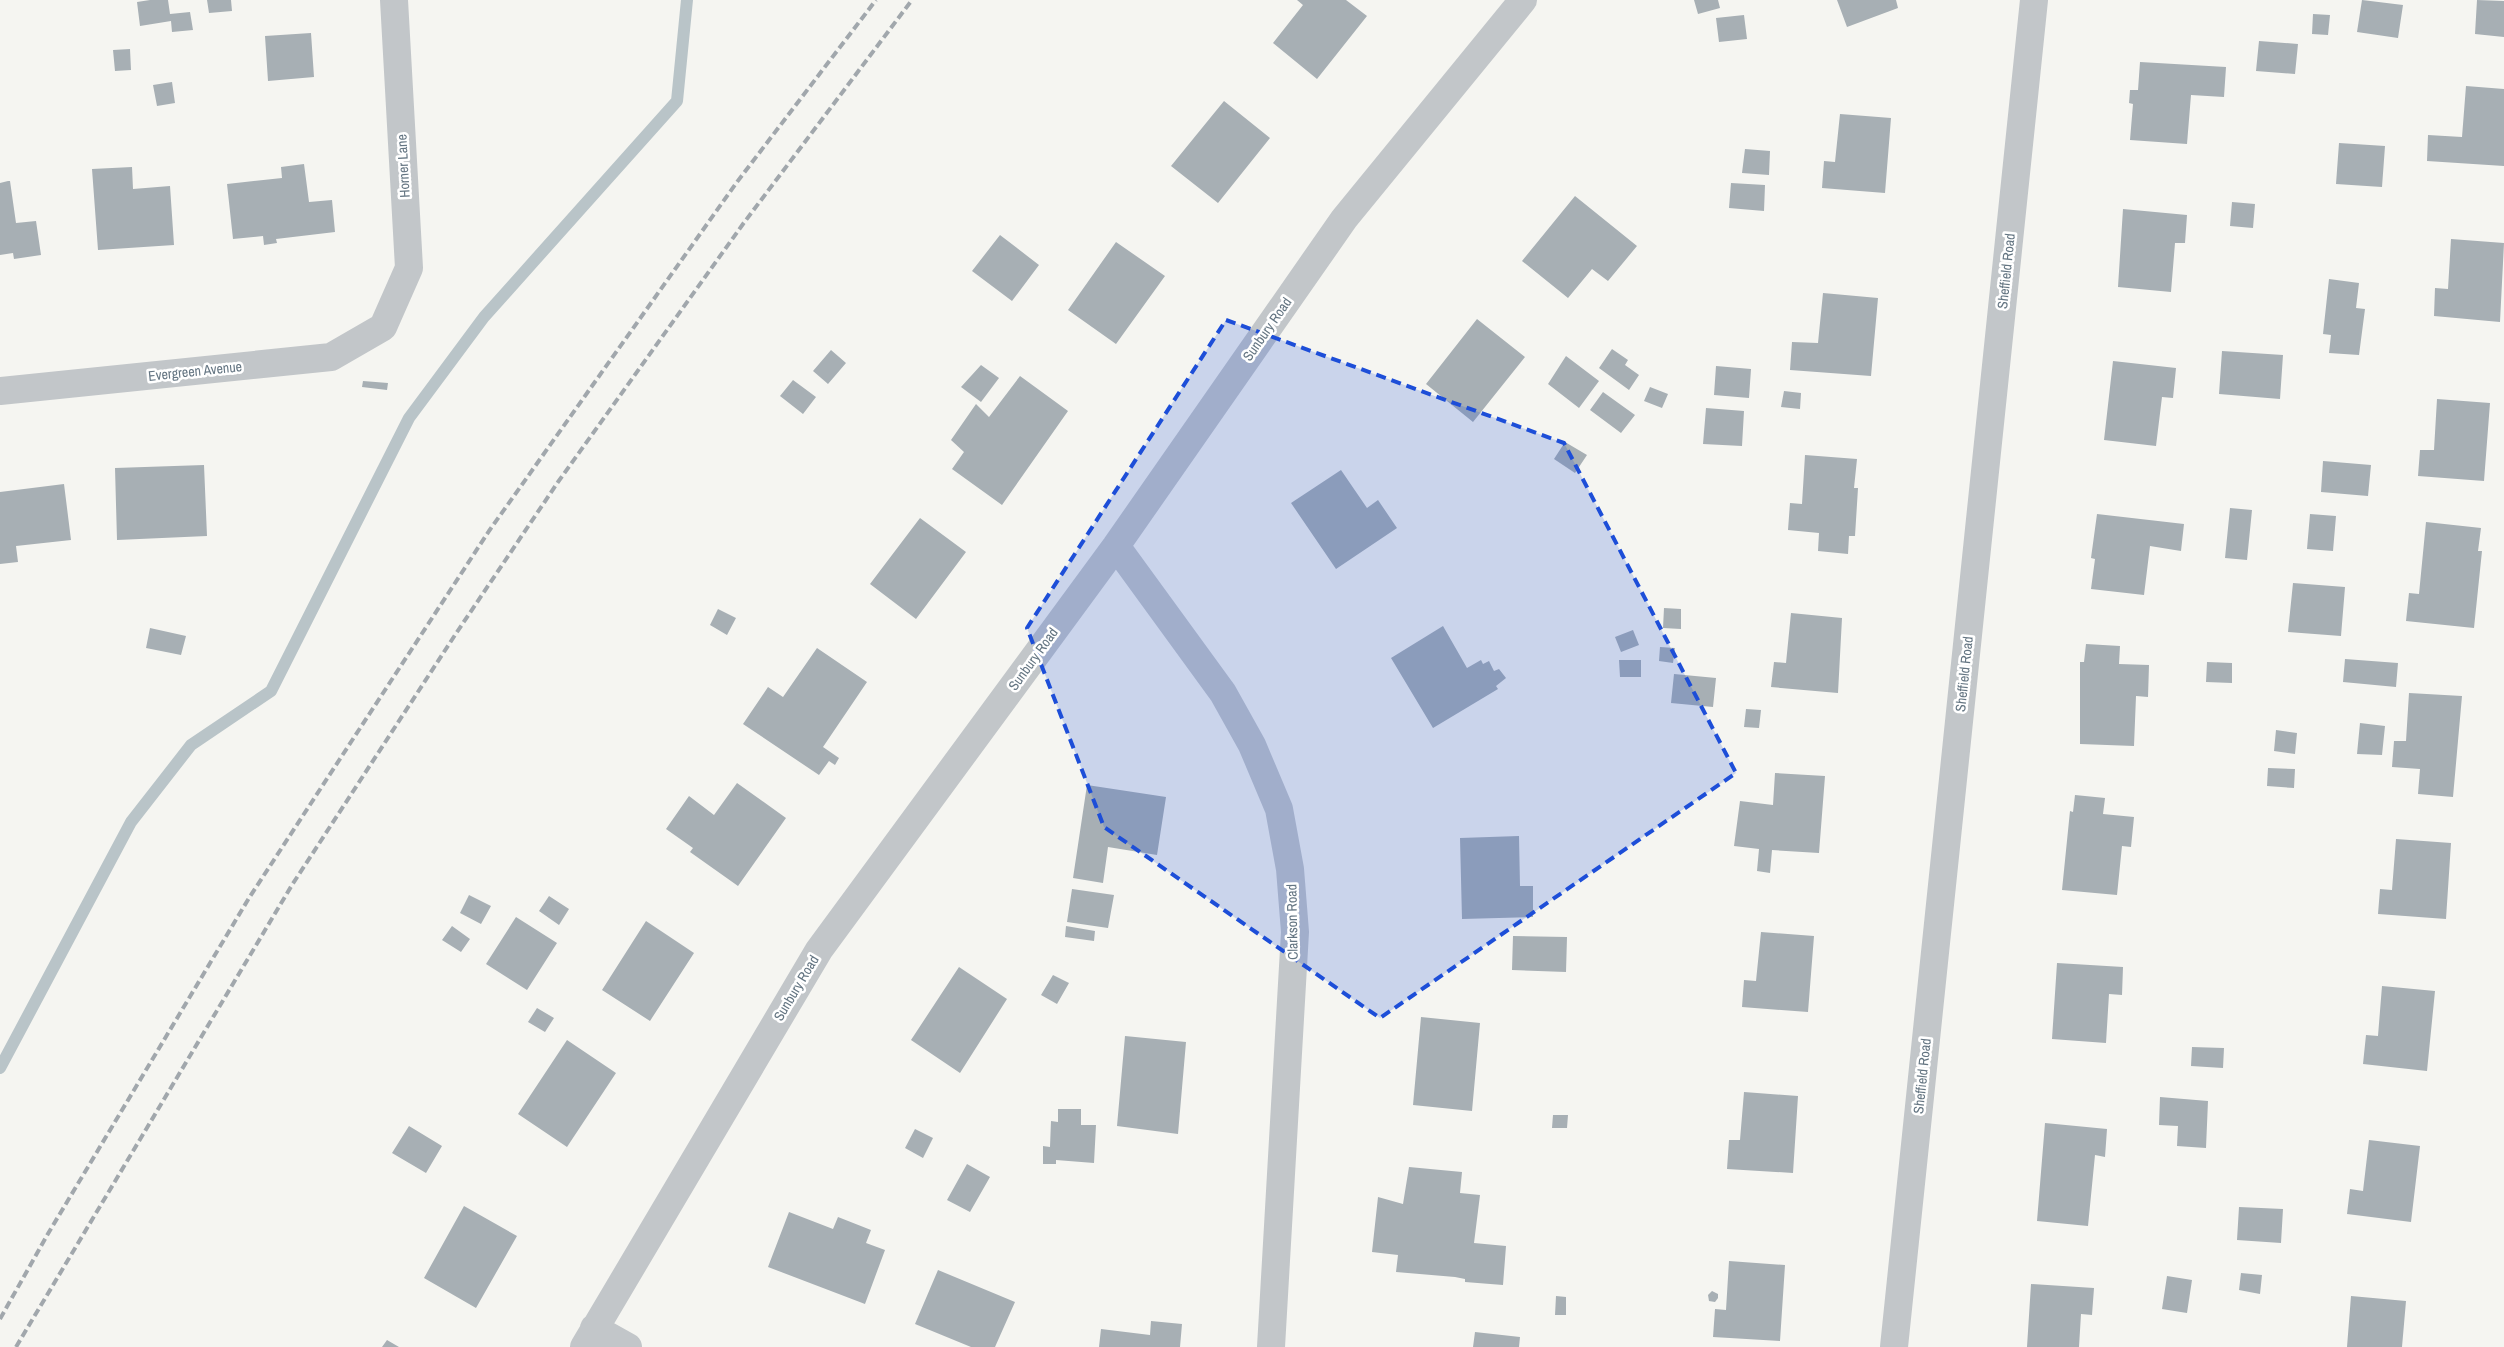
<svg xmlns="http://www.w3.org/2000/svg" width="2504" height="1347" font-family="'Archivo Narrow',sans-serif">
<style>
.lines{fill:none;stroke-linecap:round;stroke-linejoin:round}
.stream{stroke:#b9c4c8;stroke-width:12}
.building{fill:#a7afb4}
.minor{stroke:#c2c6c9;stroke-width:28}
.rail{stroke:#a1a7ac;stroke-width:4;stroke-dasharray:8 4;stroke-linecap:butt}
.marked{fill:#1d4ed8;fill-opacity:0.2;stroke:#1d4ed8;stroke-width:4;stroke-dasharray:10 6;stroke-linejoin:round}
.labels{text-anchor:middle;stroke-width:5;stroke-linejoin:round;paint-order:stroke}
.street-label{font-size:14px;fill:#647582;stroke:#fff}
</style>
<rect width="100%" height="100%" fill="#f5f5f1"/>
<g class="lines">
<path class="stream" d="M0,1068l131,-246 60,-77 80,-54 138,-273 75,-101 193,-216 10,-101"/>
</g>
<path class="building" d="M150,0h18l2,14 20,-2 3,18 -21,2 -1,-11 -31,5 -3,-24z
M207,0h24l1,11 -23,2z
M1297,0h49l21,16 -50,63 -44,-36 30,-38z
M1694,0h24l2,8 -22,6z
M1837,0h59l2,8 -51,19z
M2362,0l41,5 -5,33 -41,-6z
M2477,0l27,1v36l-29,-3z
M2313,14l17,1 -2,20 -16,-1z
M1744,15l3,24 -28,3 -3,-24z
M311,33l3,44 -46,4 -3,-45z
M2259,41l39,3 -3,30 -39,-3z
M130,49l1,21 -16,1 -2,-21z
M2140,62l86,5 -2,30 -33,-2 -4,49 -57,-4 3,-36 -4,-1 1,-13h8z
M172,82l3,21 -18,3 -4,-21z
M2466,86l38,3v77l-77,-5 1,-26 34,2z
M1224,101l46,37 -52,65 -47,-37z
M1840,114l51,4 -6,75 -63,-5 2,-27 11,1z
M2339,143l46,3 -3,41 -46,-3z
M1745,149l25,2 -1,24 -27,-2z
M304,164l5,38 23,-2 3,32 -59,7 1,4 -13,2 -1,-9 -30,3 -6,-55 55,-6 -1,-11z
M132,167l1,22 37,-3 4,59 -76,5 -6,-81z
M8,181h2l6,42 20,-2 5,34 -27,4 -1,-6 -13,2v-72z
M1731,183l34,2 -1,26 -35,-3z
M1575,196l62,50 -29,35 -16,-12 -24,29 -46,-37z
M2232,202l23,2 -2,24 -23,-2z
M2123,209l64,6 -2,28h-10l-4,49 -53,-5z
M1000,235l39,30 -27,36 -40,-30z
M2451,239l53,4 -4,79 -66,-6 1,-28 13,1z
M1116,242l49,34 -49,68 -48,-34z
M2329,279l30,4 -3,25 9,1 -6,46 -30,-2 2,-18 -8,-1z
M1823,293l55,5 -7,78 -81,-6 2,-28 26,1z
M1477,319l48,38 -52,65 -47,-38z
M1612,349l16,11 -3,5 14,10 -10,15 -30,-22z
M831,350l15,13 -18,21 -15,-13z
M2222,351l61,4 -3,44 -61,-5z
M1566,356l33,25 -20,27 -31,-24z
M2113,361l63,7 -3,30 -11,-1 -6,49 -52,-6z
M981,365l18,13 -18,24 -20,-15z
M1716,366l35,3 -2,29 -35,-3z
M1020,376l48,35 -66,94 -50,-36 12,-17 -13,-12 25,-36 13,13z
M793,380l23,17 -13,17 -23,-18z
M363,381l25,2 -1,7 -25,-3z
M1650,387l18,7 -6,14 -18,-7z
M1784,391l17,2 -1,16 -19,-2z
M1603,392l32,23 -14,18 -31,-23z
M2437,399l53,4 -6,78 -66,-5 2,-26h14z
M1706,408l38,3 -2,35 -39,-2z
M1565,442l22,13 -12,18 -21,-14z
M1805,455l52,4 -3,29h4l-3,48h-6l-1,18 -30,-3 1,-18 -31,-3 2,-27 12,1z
M2323,461l48,4 -3,31 -47,-4z
M204,465l3,71 -90,4 -2,-72z
M1341,470l26,38 11,-8 19,28 -61,41 -45,-66z
M64,484l7,56 -55,6 2,16 -18,2v-72z
M2230,508l22,2 -5,50 -22,-2z
M2097,514l87,10 -3,27 -31,-5 -6,49 -53,-6 4,-30 -4,-1z
M2310,514l26,2 -3,35 -26,-2z
M920,518l46,34 -50,67 -46,-35z
M2426,522l55,6 -3,23h4l-8,77 -68,-7 3,-28 10,1z
M2293,583l52,4 -4,49 -53,-4z
M1664,608l17,1v20l-18,-1z
M718,609l18,9 -9,17 -17,-10z
M1791,613l51,5 -4,75 -67,-6 3,-25 12,1z
M1443,626l24,42 14,-8 2,4 6,-3 5,10 5,-2 7,9 -10,8 2,3 -65,39 -42,-70z
M150,628l36,8 -5,19 -35,-7z
M1633,630l6,15 -18,7 -6,-15z
M2086,644l34,2 -1,18 30,1 -1,32 -12,-1 -2,50 -54,-2v-82h4z
M1660,647l15,1 -2,15 -14,-2z
M817,648l50,34 -44,65 16,11 -4,7 -6,-4 -10,14 -76,-51 25,-37 15,10z
M2345,659l53,4 -2,24 -53,-5z
M1619,660h22v17h-21z
M2207,662l25,1v20l-26,-1z
M1674,674l42,4 -3,29 -42,-4z
M2409,693l53,3 -9,101 -35,-3 2,-25 -28,-2 2,-26h12z
M1746,709l15,1 -2,18 -15,-1z
M2360,723l25,3 -3,29 -25,-1z
M2276,730l21,3 -2,21 -21,-3z
M2268,768l27,1 -1,19 -27,-2z
M1775,773l50,3 -6,77 -47,-3 -2,23 -13,-2 2,-22 -25,-3 6,-45 33,4z
M737,783l49,35 -48,68 -48,-34 3,-4 -27,-19 23,-33 25,19z
M1087,785l79,12 -9,58 -49,-8 -5,36 -30,-5z
M2075,795l30,3 -2,16 31,3 -3,30 -9,-1 -5,49 -55,-5 8,-79 3,1z
M1519,836l1,50h13v31l-71,2 -2,-81z
M2396,839l55,4 -5,76 -68,-5 2,-25 12,1z
M1072,889l42,6 -6,33 -41,-6z
M469,895l22,11 -10,18 -21,-11z
M549,896l20,13 -10,16 -20,-14z
M516,917l41,26 -30,47 -41,-26z
M646,921l48,32 -44,68 -48,-31z
M452,926l18,13 -9,13 -19,-12z
M1066,926l29,5 -1,10 -29,-4z
M1761,932l53,4 -6,76 -66,-5 2,-27 12,1z
M1513,936l54,1 -1,35 -54,-2z
M2057,963l66,4 -1,28 -13,-1 -3,49 -54,-4z
M959,967l48,32 -47,74 -49,-33z
M1053,975l16,8 -12,21 -16,-9z
M2382,986l53,5 -8,80 -64,-7 3,-29 12,1z
M537,1008l17,10 -9,14 -17,-10z
M1421,1017l59,6 -8,88 -59,-6z
M1125,1036l61,6 -8,92 -61,-8z
M567,1040l49,33 -49,74 -49,-33z
M2192,1047l32,1 -1,20 -32,-2z
M1744,1092l54,4 -5,77 -66,-4 2,-29h11z
M2160,1097l48,4 -2,47 -29,-2 1,-20 -19,-1z
M1058,1109h23v16h15l-2,38 -38,-3v4h-13v-18l7,1 1,-26 7,1z
M1553,1115h15l-1,13h-15z
M2045,1123l62,6 -2,28 -10,-2 -7,71 -51,-5z
M409,1126l33,20 -16,27 -34,-20z
M915,1129l18,9 -10,20 -18,-10z
M2369,1140l51,6 -9,76 -64,-8 3,-25 13,2z
M967,1164l23,13 -20,35 -23,-12z
M1409,1167l53,5 -2,21 20,2 -6,48 32,3 -3,39 -38,-3v-3l-10,-2 -59,-5 2,-17 -26,-3 6,-55 25,7z
M464,1206l53,30 -41,72 -52,-30z
M2239,1207l44,2 -2,34 -44,-3z
M789,1212l44,17 5,-12 33,13 -5,13 19,7 -20,54 -97,-37z
M1729,1261l56,4 -5,76 -67,-4 2,-28 11,1z
M938,1270l77,32 -20,45h-24l-56,-23z
M2241,1273l21,2 -2,19 -21,-4z
M2167,1276l25,4 -5,33 -25,-4z
M2031,1284l63,4 -2,27 -11,-1 -2,33h-52z
M1712,1291l6,3v4l-3,4 -6,-1 -1,-6z
M1556,1296l10,1v18h-11z
M2351,1296l55,5 -4,46h-55z
M1151,1321l31,3 -2,23h-81l2,-18 49,6z
M1475,1332l45,5 -1,10h-46z
M387,1340l12,7h-17z"/>
<g class="lines">
<path class="minor" d="M0,391l331,-34 52,-30 26,-59 -15,-268
M1116,546l107,147 29,52 27,64 11,60 5,63 -24,415
M594,1328l34,19
M584,1347l235,-397 297,-404 228,-327 179,-219
M1894,1347l140,-1347"/>
<path class="rail" d="M0,1319l49,-87 200,-334 240,-367 248,-349 139,-182
M16,1347l276,-462 165,-253 101,-150 185,-258 169,-224"/>
</g>
<path class="marked" d="M1226,320l338,123 172,330 -356,245 -276,-191 -77,-199z"/>
<g class="labels">
<g class="street-label">
<text transform="translate(403 166) rotate(-93)" y="5">Horner Lane</text>
<text transform="translate(2006 271) rotate(-84)" y="5">Sheffield Road</text>
<text transform="translate(1267 329) rotate(-55)" y="5">Sunbury Road</text>
<text transform="translate(195 371) rotate(-6)" y="5">Evergreen Avenue</text>
<text transform="translate(1033 659) rotate(-54)" y="5">Sunbury Road</text>
<text transform="translate(1964 674) rotate(-84)" y="5">Sheffield Road</text>
<text transform="translate(1292 922) rotate(-91)" y="5">Clarkson Road</text>
<text transform="translate(796 988) rotate(-59)" y="5">Sunbury Road</text>
<text transform="translate(1922 1076) rotate(-84)" y="5">Sheffield Road</text>
</g>
</g>
</svg>
